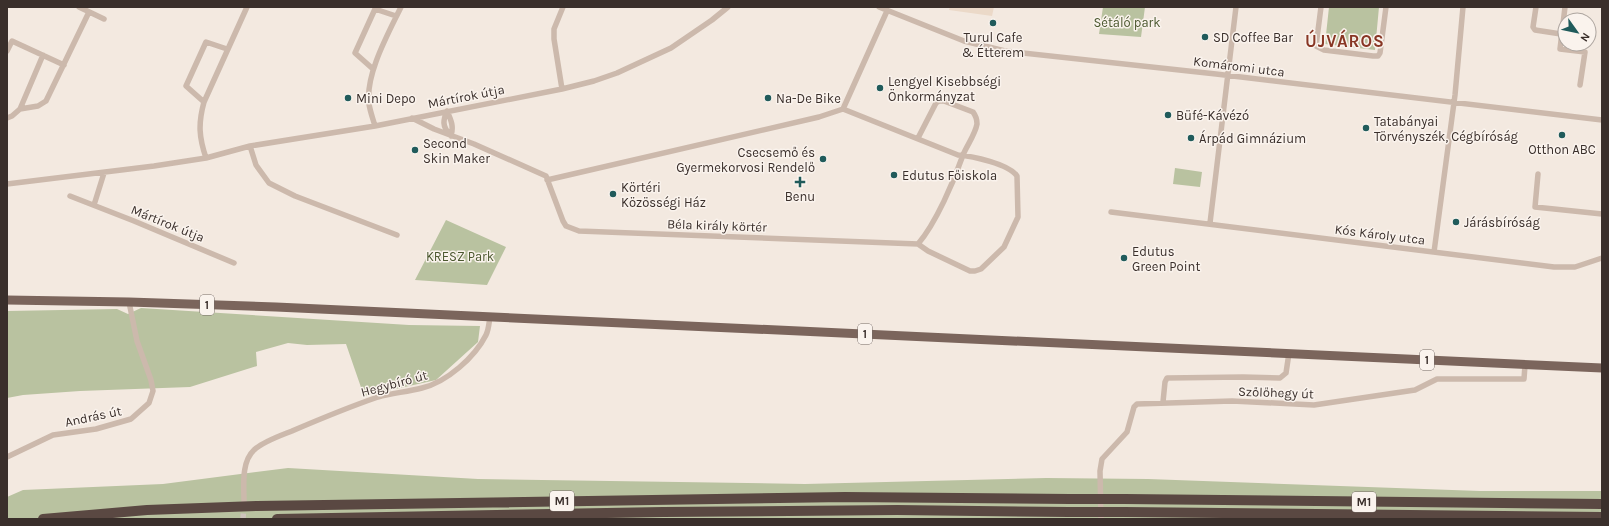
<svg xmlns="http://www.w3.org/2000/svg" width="1609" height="526" font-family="Karla,sans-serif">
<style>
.green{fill:#b9c2a0}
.plaza{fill:#ebd9c8}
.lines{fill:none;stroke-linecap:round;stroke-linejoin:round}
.street-tunnel{stroke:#cec4bc;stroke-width:5.5;stroke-dasharray:5.5 3;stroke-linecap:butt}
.street{stroke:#ccb9ac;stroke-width:5.5}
.primary{stroke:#7b655c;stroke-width:9}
.highway{stroke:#5a4842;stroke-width:10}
.highway-bridge{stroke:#5a4842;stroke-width:10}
.poi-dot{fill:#205b5b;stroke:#faf3ed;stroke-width:1.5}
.labels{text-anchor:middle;stroke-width:3;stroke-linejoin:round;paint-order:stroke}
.shield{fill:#faf3ed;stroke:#746a65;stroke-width:1}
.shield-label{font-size:12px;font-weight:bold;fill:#3a2f2b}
.park-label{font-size:13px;fill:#4b582f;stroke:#faf3ed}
.poi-label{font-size:13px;fill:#3a2f2b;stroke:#faf3ed;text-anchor:start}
.street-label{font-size:13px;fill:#3a2f2b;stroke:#faf3ed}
.district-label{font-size:17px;font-weight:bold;letter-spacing:1px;fill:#883624;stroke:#faf3ed}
</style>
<rect width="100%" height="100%" fill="#f3e9e0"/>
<path class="green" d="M1103,7h42l-4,30 -42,-3z
M1329,7h50l-4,43 -50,-6z
M1175,168l27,4 -2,15 -27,-3z
M446,220l60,27 -19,38 -72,-5z
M141,308l268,17 71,1 -2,16 -42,38 -72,16 -18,-52 -39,1 -19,-2 -32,9 1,14 -67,21 -110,4 -57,4 -16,3v-87l110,-2 11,5z
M288,468l190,11 327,5 241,-6 102,1 332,12h122v28h-1595v-22l16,-7 140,-6z"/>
<path class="plaza" d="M950,7h44l-2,9 -43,-6z"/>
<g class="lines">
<path class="street-tunnel" d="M243,519l1,-14"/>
<path class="street" d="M79,7l25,12
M879,7l85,34 41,10 211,23 386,46
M1321,7l-5,39 8,4 49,6h5l2,-3 6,-46
M1536,7l-3,20 2,3 26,4
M1565,7l-5,42 25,3 -5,33
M7,51l5,-10 52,24
M373,69l-18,-16 20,-44 21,7
M562,89l-8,-50v-10l9,-22
M204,102l-18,-16 20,-44 21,7
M20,109l18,-3 8,-5 43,-89
M843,109l44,-98
M447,111c-4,9 -5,16 3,23
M447,111c4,9 7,15 4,25
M7,118l5,-2 8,-7 23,-54
M412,118l22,11 40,15 72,32 17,45 3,5 13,5 339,13 10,7 42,20h5l6,-2 23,-22 14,-30 -1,-41c-8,-12 -45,-20 -59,-21l-115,-46 -24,8 -272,63
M375,126c-2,-7 -5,-15 -6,-22 -4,-29 19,-70 32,-97
M918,138l18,-35 3,-2h5l29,11c3,4 4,7 4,12 -2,11 -10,21 -14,31 -9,26 -27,68 -45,89
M250,146l6,19 13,18 26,13 102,39
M206,158c-7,-21 -8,-34 -2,-56l43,-95
M1538,174l-3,33 67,7
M7,184l147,-18 52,-8 44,-12 125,-20 187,-37 32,-8 23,-8 54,-25 41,-28 16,-13
M70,196l64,25 100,42
M94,205l10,-32
M1111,212l443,55h21l27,-9
M1210,223l26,-216
M1434,252l21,-157 8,-88
M1163,402l2,-20 2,-4 76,-1 37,1 6,-5 3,-20
M7,457l46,-22 43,-6 35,-10 18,-16 4,-12 -2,-11 -14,-39 -8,-39
M244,502c0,-16 -3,-40 10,-52 8,-8 28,-15 38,-19 28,-12 57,-24 86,-34 14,-4 29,-5 44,-9 25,-6 53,-31 64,-53 3,-6 3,-13 4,-18
M1101,519l-1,-48 2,-12 25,-27 7,-25 3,-3 95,-3 82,4 101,-15 22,-11h87l1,-14"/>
<path class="primary" d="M7,300l122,2 147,5 1326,61"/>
<path class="highway" d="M1125,499l477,5
M1124,512l478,5
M43,519l104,-9 110,-4 588,-9 225,2
M277,519l386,-7 234,-2 172,2"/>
<path class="highway-bridge" d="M1070,499h55
M1069,512h55"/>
</g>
<g class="poi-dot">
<circle cx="993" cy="23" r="4"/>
<circle cx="1205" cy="37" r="4"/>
<circle cx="880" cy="88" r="4"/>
<circle cx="348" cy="98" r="4"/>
<circle cx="768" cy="98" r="4"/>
<circle cx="1168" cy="115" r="4"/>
<circle cx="1366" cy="128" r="4"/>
<circle cx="1562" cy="135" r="4"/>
<circle cx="1191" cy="138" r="4"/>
<circle cx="415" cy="150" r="4"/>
<circle cx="823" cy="159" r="4"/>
<circle cx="894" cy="175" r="4"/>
<path d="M798 176h4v4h4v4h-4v4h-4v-4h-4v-4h4z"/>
<circle cx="613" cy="194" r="4"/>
<circle cx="1456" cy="222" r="4"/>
<circle cx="1124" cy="258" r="4"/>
</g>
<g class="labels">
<g class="shield">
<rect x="200" y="295" width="14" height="20" rx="3"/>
<rect x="858" y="324" width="14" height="20" rx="3"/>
<rect x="1420" y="350" width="14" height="20" rx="3"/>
<rect x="550" y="491" width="24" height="20" rx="3"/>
<rect x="1352" y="492" width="24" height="20" rx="3"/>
</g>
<g class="shield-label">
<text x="207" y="309">1</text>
<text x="865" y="338">1</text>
<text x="1427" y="364">1</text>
<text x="562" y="505">M1</text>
<text x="1364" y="506">M1</text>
</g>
<g class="park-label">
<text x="1127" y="27">Sétáló park</text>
<text x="460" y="261">KRESZ Park</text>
</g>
<g class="poi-label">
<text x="993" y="42" text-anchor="middle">Turul Cafe<tspan x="993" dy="15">&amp; Étterem</tspan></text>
<text x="1213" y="42">SD Coffee Bar</text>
<text x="888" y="86">Lengyel Kisebbségi<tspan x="888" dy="15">Önkormányzat</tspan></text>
<text x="356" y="103">Mini Depo</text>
<text x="776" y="103">Na-De Bike</text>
<text x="1176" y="120">Büfé-Kávézó</text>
<text x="1374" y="126">Tatabányai<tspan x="1374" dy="15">Törvényszék, Cégbíróság</tspan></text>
<text x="1199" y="143">Árpád Gimnázium</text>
<text x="423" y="148">Second<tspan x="423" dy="15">Skin Maker</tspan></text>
<text x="1562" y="154" text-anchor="middle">Otthon ABC</text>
<text x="815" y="157" text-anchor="end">Csecsemő és<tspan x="815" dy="15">Gyermekorvosi Rendelő</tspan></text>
<text x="902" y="180">Edutus Főiskola</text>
<text x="621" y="192">Körtéri<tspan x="621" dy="15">Közösségi Ház</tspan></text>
<text x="800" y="201" text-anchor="middle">Benu</text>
<text x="1464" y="227">Járásbíróság</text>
<text x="1132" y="256">Edutus<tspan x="1132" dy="15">Green Point</tspan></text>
</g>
<g class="street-label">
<text transform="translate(1239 66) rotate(7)" y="5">Komáromi utca</text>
<text transform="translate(466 96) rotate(-11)" y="5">Mártírok útja</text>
<text transform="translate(168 223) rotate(22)" y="5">Mártírok útja</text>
<text transform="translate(717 225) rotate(2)" y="5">Béla király körtér</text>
<text transform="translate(1380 234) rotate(7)" y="5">Kós Károly utca</text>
<text transform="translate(394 383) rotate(-15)" y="5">Hegybíró út</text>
<text transform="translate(1276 392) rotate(2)" y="5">Szőlőhegy út</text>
<text transform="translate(93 416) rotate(-12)" y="5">András út</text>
</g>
<g class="district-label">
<text x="1345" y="47">ÚJVÁROS</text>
</g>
</g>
<rect width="1609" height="526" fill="none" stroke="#3a2f2b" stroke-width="16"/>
<g transform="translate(1577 32) rotate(123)"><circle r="19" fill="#faf3ed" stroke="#ada59f"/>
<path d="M0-3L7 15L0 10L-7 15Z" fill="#205b5b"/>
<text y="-6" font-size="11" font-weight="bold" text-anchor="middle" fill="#3a2f2b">N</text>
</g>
</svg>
